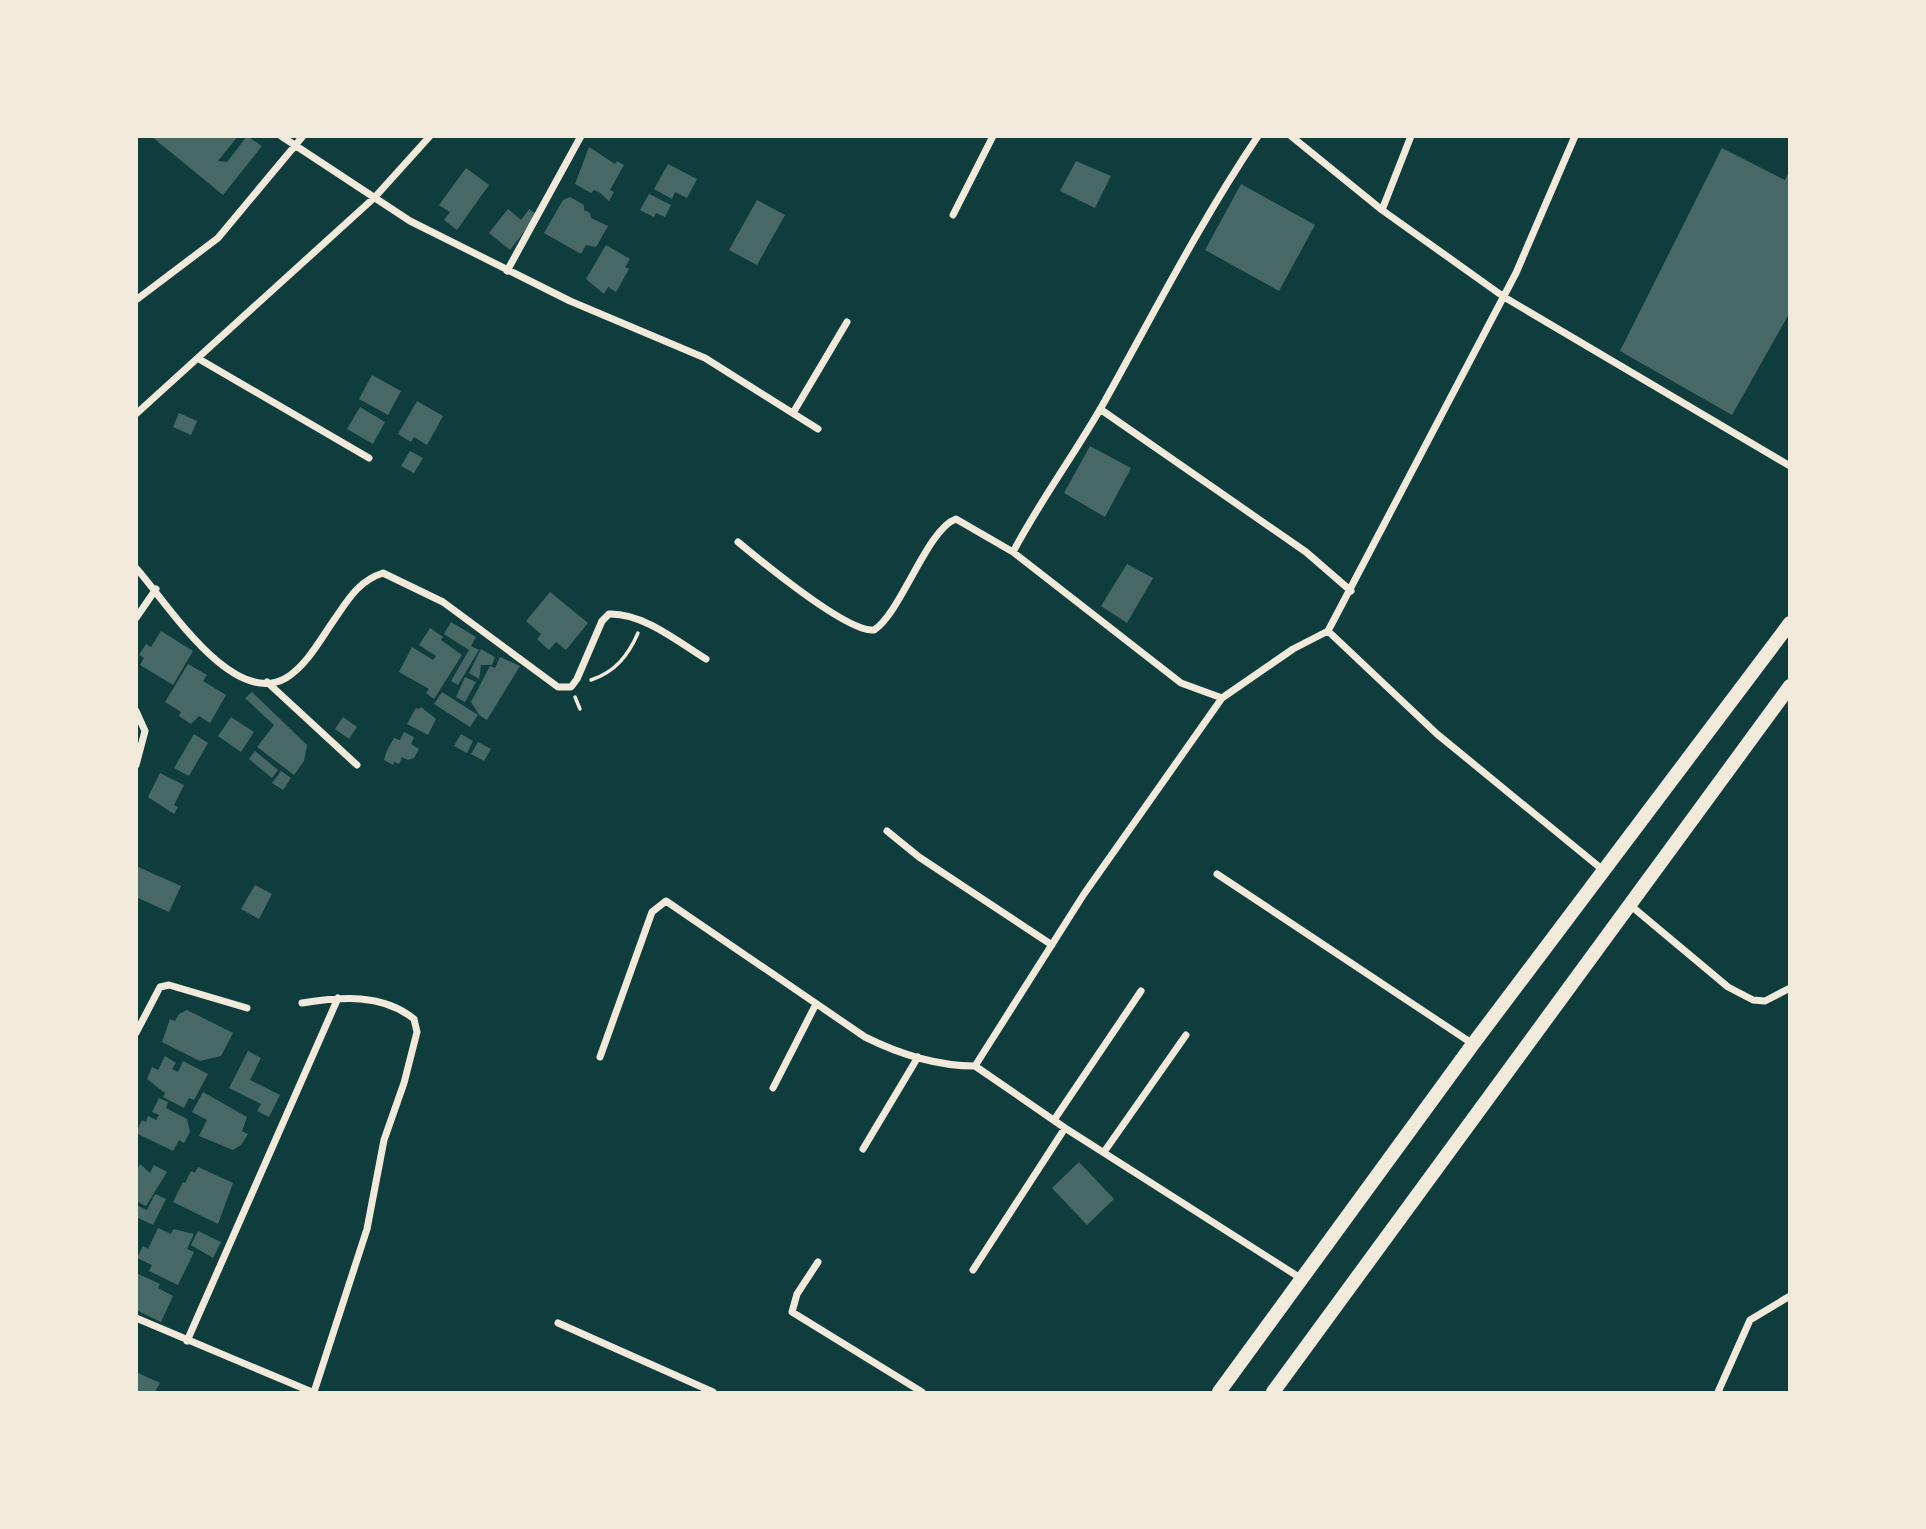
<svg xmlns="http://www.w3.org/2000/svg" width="1926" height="1529" font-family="'IBM Plex Sans',sans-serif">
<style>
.building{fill:#486865}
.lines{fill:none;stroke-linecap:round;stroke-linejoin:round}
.path{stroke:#f1e9da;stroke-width:3.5}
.minor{stroke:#f1e9da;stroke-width:7}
.trunk{stroke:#f1e9da;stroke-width:14}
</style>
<rect width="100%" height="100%" fill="#0f3d3e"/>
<path class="building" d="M151,136h87l-20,25 9,1 20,-26 15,10 -39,49z
M589,147l26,17 2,-3 7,4 -14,25 4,2 -5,9 -10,-9 -5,-2 -3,3 -16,-9z
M1722,148l63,32 5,-10v142l-58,103 -112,-64z
M1076,161l35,15 -16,32 -35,-17z
M668,164l29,15 -10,19 -12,-6 -3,7 -18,-10z
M466,168l23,17 -32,45 -13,-10 6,-8 -11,-7z
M1241,184l74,41 -36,66 -74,-41z
M649,194l22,11 -6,12 -9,-4 -2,4 -14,-7z
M570,197l14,8v5l6,3 1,5 17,8 -12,21 -10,-2 -5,9 -37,-21 19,-33z
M757,200l28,15 -28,50 -28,-15z
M508,209l13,11 8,-11 8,6 -27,35 -21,-17z
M606,245l24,14 -5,8 4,2 -13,23 -8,-5 -4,7 -18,-15z
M372,375l29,16 -13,24 -29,-16z
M417,401l26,15 -16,29 -13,-8 -3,5 -13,-8z
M360,407l25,15 -12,22 -26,-15z
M179,413l18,8 -6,14 -18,-8z
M1090,446l41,22 -26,49 -41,-24z
M410,451l13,7 -9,15 -13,-7z
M1127,564l26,14 -26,45 -26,-17z
M550,592l38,31 -22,27 -10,-8 -7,8 -12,-11 4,-5 -15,-13z
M451,622l25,15 -5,9 8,4 -21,35 -7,-4 18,-31 -25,-16z
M430,628l13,9 -2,3 21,15 -28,44 -8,-6 3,-4 -30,-17 13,-25 21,13 3,-4 -17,-11z
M161,631l32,20 -20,34 -33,-20 4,-7 -5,-3 7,-11 5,3z
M481,649l14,8 -3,8h-11l-2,14 -10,-6z
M500,657l20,9 -33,54 -8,-5 -8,-13 19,-36 5,2z
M188,664l19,11 -4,6 23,14 -16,28 -11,-7 -8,8 -12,-8 2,-4 -16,-10z
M465,677l11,5 -11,20 -9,-5z
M252,692l55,53 -3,16 -10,14 -37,-28 17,-22 -29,-27z
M442,692l36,23 -8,12 -36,-23z
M421,707l15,12 -8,16 -21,-11 9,-16 3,1z
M231,717l23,15 -13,20 -23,-16z
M343,717l14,10 -8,12 -14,-10z
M404,732l10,5 -3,7 8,5 -5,9 -6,2 -6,-3 -3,7 -5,-2 -1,3 -9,-5 3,-10 7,-12 6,2z
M194,734l14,9 -19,33 -15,-8z
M461,734l12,7 -6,12 -13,-7z
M478,742l13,7 -7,12 -13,-7z
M255,751l23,19 -6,8 -23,-19z
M281,771l10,7 -8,12 -11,-7z
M160,773l24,12 -10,20 4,2 -4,7 -26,-17z
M136,866l45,20 -12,26 -33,-15z
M255,885l17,9 -13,25 -18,-10z
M187,1010l46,23 -12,23 -21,5 -38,-19 8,-23 5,2 4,-7z
M248,1051l13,7 -11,22 30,15 -11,22 -12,-6 4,-7 -32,-16z
M165,1056l11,7 -4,6 6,3 5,-11 25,13 -14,26 -5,-2 -5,10 -21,-11 2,-4 -18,-14 5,-12 6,3z
M203,1092l44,25 -5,14 6,3 -7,11 -8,5 -34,-14 8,-16 -15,-8z
M159,1098l9,4 -2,6 21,11 3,13 -6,11 -5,-3 -6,11 -37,-18 6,-13 4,2 2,-6 8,4 3,-5 -7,-3z
M1079,1162l35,37 -27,26 -35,-37z
M140,1164l10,9 4,-8 13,7 -21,34 -10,-5v-29z
M198,1167l35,16 -15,41 -45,-22 10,-20 2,1 6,-12 4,2z
M155,1194l11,5 -13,26 -17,-8v-12l11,5z
M158,1228l13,6 2,-5 21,5 -7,15 7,3 -16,33 -29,-14 3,-6 -15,-7 6,-12 5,3z
M198,1231l23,11 -8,16 -22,-13z
M136,1273l24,11 -2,4 15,8 -12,26 -25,-12z
M136,1372l24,11 -5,9h-19z"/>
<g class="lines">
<path class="path" d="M591,680c24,-8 37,-24 47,-47
M575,697l5,12"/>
<path class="minor" d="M281,136l129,85 160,80 135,57 113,71
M1291,136l91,74 122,87 286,169
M1382,210l29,-74
M953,215l40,-79
M507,271l74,-135
M136,300l82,-62 85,-102
M199,359l170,99
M1100,409l206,143 45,39
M793,413l54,-91
M136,414l239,-217 55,-61
M738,542c23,19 109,91 136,88 27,-17 53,-101 82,-111l57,33 168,131 41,15 71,-49 35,-18 188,-358 59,-137
M1013,552c27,-51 61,-97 89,-146 51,-91 98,-184 156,-270
M136,568c30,33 96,141 150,110 21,-13 34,-38 48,-58 14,-20 24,-39 49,-47l60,29 115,85h13l6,-8 25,-58 7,-7c34,-1 68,27 97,45
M136,618l20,-29
M1328,631l109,103 166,136
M267,682l90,83
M136,711l9,20 -9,34
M887,831l32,26 133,88
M1217,874l256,170
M1630,905l98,82 25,13 12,1 25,-13
M302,1003c39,-6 80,-10 112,16l3,13 -13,51 -20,57 -17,89 -53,163
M136,1033l24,-46 9,-2 78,23
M600,1057l52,-145 14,-11 199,136c34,17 72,29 110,29l109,-172 138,-196
M975,1066l90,62 237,151
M773,1088l43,-84
M1054,1120l87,-129
M863,1149l55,-92
M1104,1152l82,-117
M818,1262l-21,32 -5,18 130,80
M973,1270l92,-142
M136,1318l176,74
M558,1323l155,69
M187,1341l151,-343
M1718,1392l32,-72 40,-24"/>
<path class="trunk" d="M1219,1392l254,-348 317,-421
M1273,1392l517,-706"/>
</g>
<rect width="1926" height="1529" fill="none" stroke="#f1e9da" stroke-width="276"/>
</svg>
